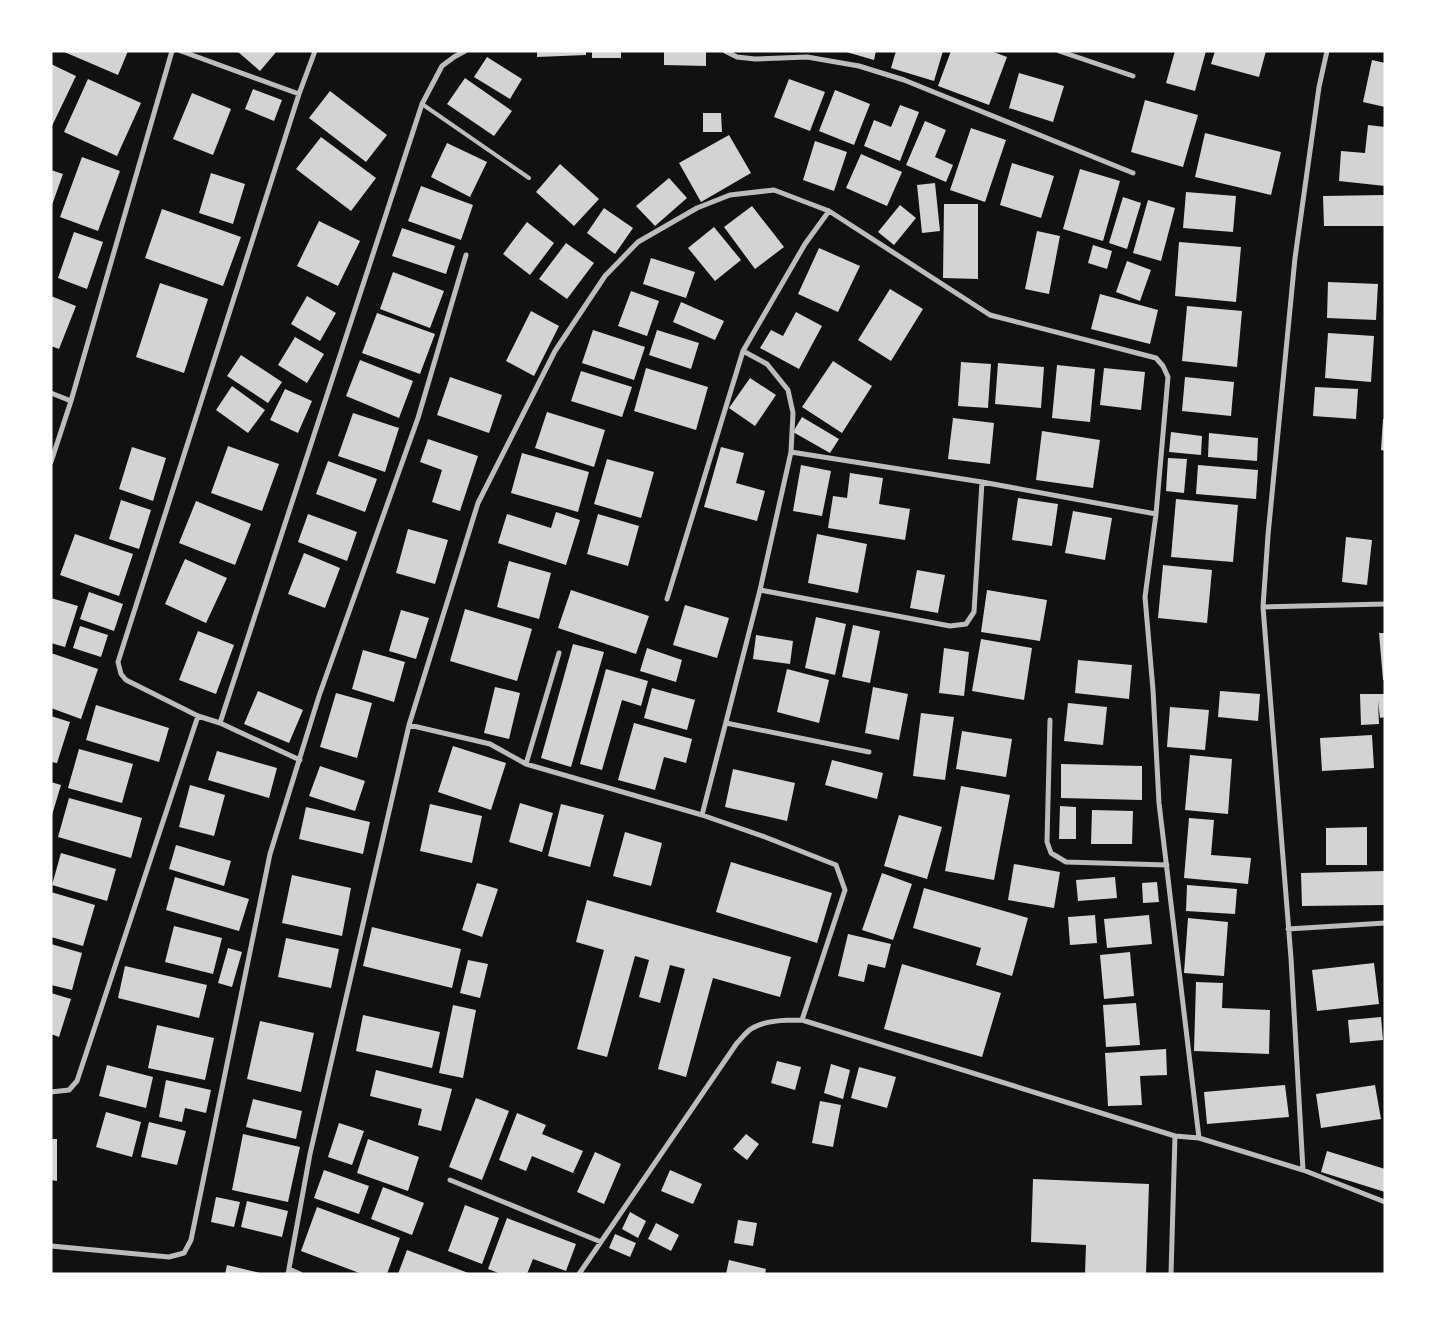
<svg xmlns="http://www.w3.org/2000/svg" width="1436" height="1325" font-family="Montserrat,sans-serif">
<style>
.building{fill:#d3d3d3}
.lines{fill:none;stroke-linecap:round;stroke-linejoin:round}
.service{stroke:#bcbcbc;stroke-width:4}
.minor{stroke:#bcbcbc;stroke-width:5}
</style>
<rect width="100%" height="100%" fill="#111"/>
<path class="building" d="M62,51h66l-10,24z
M237,51h40l-17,20z
M537,51h49v4l-49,2z
M592,51h29v7h-29z
M664,51h42v15l-42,-1z
M843,51h33l-2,9z
M896,51h47l-9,30 -43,-13z
M951,51h40l16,6 -18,48 -51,-19z
M1175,51h31l-11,40 -29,-8z
M1215,51h51l-7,26 -48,-13z
M487,57l35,22 -12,20 -36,-22z
M1372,60l13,3v44l-22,-5z
M51,64l25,12 -25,52z
M1019,73l45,13 -11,36 -44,-14z
M465,78l47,33 -18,25 -47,-32z
M88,79l53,24 -24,53 -53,-24z
M789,79l36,13 -15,39 -36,-14z
M253,89l29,11 -8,21 -29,-12z
M835,90l35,14 -16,41 -35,-14z
M330,91l57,44 -21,27 -57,-44z
M192,93l39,16 -18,46 -40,-16z
M1145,100l53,15 -15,52 -52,-15z
M900,105l19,7 -19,49 -36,-15 10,-26 17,7z
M703,113h18l1,19h-19z
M925,121l21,9 -11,27 18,8 -7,17 -40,-17z
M1368,125l17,2v59l-46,-5 2,-30 24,2z
M971,128l35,12 -21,62 -35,-12z
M1205,133l76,19 -10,43 -76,-18z
M729,135l22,38 -50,29 -22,-39z
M321,137l55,41 -25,33 -55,-42z
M815,141l32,11 -13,39 -31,-11z
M447,143l40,19 -17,35 -39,-20z
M861,154l41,18 -15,34 -41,-18z
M82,157l38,14 -22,60 -38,-14z
M1012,163l42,13 -13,42 -41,-13z
M560,164l39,35 -25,27 -38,-34z
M1080,169l40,12 -17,60 -40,-12z
M51,170l12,4 -11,31h-1z
M211,173l34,11 -12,40 -34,-11z
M669,178l18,20 -32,28 -19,-20z
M935,183l5,48 -18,2 -5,-48z
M421,186l52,19 -12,35 -53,-19z
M1186,192l50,4 -3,36 -50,-4z
M1384,195l1,31h-61l-1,-30z
M1123,197l18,6 -14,46 -18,-6z
M1148,200l27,8 -14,53 -28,-8z
M944,204h34v75l-35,-1z
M900,205l16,13 -22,27 -16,-13z
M752,206l32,41 -29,22 -31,-42z
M604,208l29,20 -18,26 -28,-21z
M162,209l79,28 -18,49 -78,-28z
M319,221l41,20 -22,45 -41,-20z
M527,222l27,21 -24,32 -27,-21z
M714,227l27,33 -26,21 -27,-33z
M402,228l53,18 -9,28 -54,-18z
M1037,231l23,5 -11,58 -24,-5z
M74,232l29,10 -16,47 -29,-11z
M1179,242l62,5 -5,55 -61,-6z
M566,243l28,20 -27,36 -28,-20z
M1093,245l19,6 -5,18 -19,-6z
M819,248l41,18 -22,46 -40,-18z
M651,258l44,14 -9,26 -43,-14z
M1127,261l24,9 -11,31 -24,-9z
M393,272l51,19 -14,37 -50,-19z
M1328,282l50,2 -2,36 -49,-2z
M160,283l48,16 -24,74 -48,-16z
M890,289l33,20 -32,52 -33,-21z
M631,291l28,10 -12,35 -29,-10z
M1100,294l58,16 -8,34 -59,-15z
M51,296l25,10 -17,43 -8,-3z
M307,296l29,17 -16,28 -29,-17z
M681,302l43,19 -9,19 -42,-18z
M1187,306l55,5 -5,56 -55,-6z
M531,311l28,15 -25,50 -28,-15z
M796,312l26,14 -23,43 -39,-21 11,-18 12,6z
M377,313l58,21 -15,40 -58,-21z
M593,330l52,17 -11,33 -52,-17z
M657,330l42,13 -8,26 -42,-14z
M1328,333l46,3 -3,46 -46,-4z
M295,337l29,17 -17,29 -29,-18z
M241,355l41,27 -14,21 -41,-27z
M360,360l53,21 -14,37 -53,-22z
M833,361l39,25 -30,47 -40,-26z
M961,362l30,2 -3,44 -30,-2z
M998,363l46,4 -3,41 -46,-4z
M1057,365l38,4 -5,53 -38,-4z
M646,368l62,19 -12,43 -62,-19z
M1104,368l41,4 -4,38 -41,-5z
M581,371l51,16 -10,30 -51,-16z
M450,377l52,18 -13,38 -52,-18z
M1185,377l49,5 -3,34 -49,-5z
M750,378l26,17 -21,31 -26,-18z
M232,386l33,24 -17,23 -32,-23z
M1315,387l43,2 -2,30 -43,-3z
M285,389l27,12 -14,32 -28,-13z
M547,412l58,18 -11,37 -59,-19z
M353,413l46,15 -14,44 -47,-16z
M802,417l37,22 -9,14 -37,-21z
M953,418l41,5 -4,41 -42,-5z
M1383,419h2v32l-4,-1z
M1042,431l58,9 -7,48 -57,-8z
M1171,432l31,4 -1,19 -32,-3z
M1209,433l49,5 -1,23 -49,-4z
M428,439l50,17 -18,55 -28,-9 10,-32 -22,-8z
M228,446l51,18 -17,47 -51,-18z
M132,447l34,11 -13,43 -34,-12z
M721,447l23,6 -8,30 29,8 -8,30 -53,-14z
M522,453l67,19 -11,40 -67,-19z
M1168,458l19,1 -3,34 -18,-2z
M607,459l47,13 -13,46 -47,-14z
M328,461l49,18 -12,33 -49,-18z
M801,465l30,6 -9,45 -29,-5z
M1198,465l60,5 -2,29 -60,-5z
M850,473l33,5 -4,26 31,5 -5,31 -77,-12 5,-32 14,2z
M1018,498l40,6 -6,42 -40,-6z
M1176,499l62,6 -5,57 -62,-5z
M121,500l30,10 -12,39 -30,-10z
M196,501l55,23 -16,41 -56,-22z
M1073,511l39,7 -7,42 -40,-7z
M556,512l24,8 -14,45 -68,-22 9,-29 44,14z
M308,514l49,18 -10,29 -49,-19z
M598,514l41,12 -11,40 -41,-12z
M408,529l40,11 -13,44 -39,-11z
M75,534l58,20 -14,42 -59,-21z
M817,534l50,10 -9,49 -50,-10z
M1346,537l26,3 -5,45 -25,-3z
M304,553l36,15 -15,40 -37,-14z
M185,559l42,19 -21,45 -41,-19z
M509,561l42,12 -12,46 -42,-12z
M1163,565l49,5 -5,53 -49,-5z
M917,570l28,5 -7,38 -28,-5z
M571,590l78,26 -13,38 -78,-26z
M987,590l60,10 -7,41 -59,-9z
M89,592l34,12 -9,27 -34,-12z
M51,598l27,8 -13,41 -14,-4z
M685,605l44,13 -12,40 -44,-13z
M465,609l67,20 -15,52 -67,-20z
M401,610l28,8 -13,41 -27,-8z
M816,617l30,7 -11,51 -30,-7z
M853,625l27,6 -10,52 -28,-6z
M80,626l28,9 -7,22 -28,-9z
M198,631l36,14 -18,49 -37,-14z
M1379,633h6v47h-2z
M756,635l37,6 -3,23 -37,-5z
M981,639l51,9 -8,52 -52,-9z
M573,644l31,8 -33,115 -30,-9z
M647,648l35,12 -6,22 -36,-11z
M944,648l25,4 -5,44 -25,-3z
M363,650l42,12 -11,40 -42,-13z
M51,653l47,16 -17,50 -30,-11z
M1078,660l54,5 -3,34 -54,-6z
M606,669l42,12 -7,25 -19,-6 -20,70 -22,-6z
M787,669l42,11 -10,43 -42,-11z
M495,687l25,6 -11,46 -25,-6z
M873,687l35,7 -9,46 -34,-7z
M652,688l43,12 -8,30 -43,-12z
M258,691l45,19 -14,33 -45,-19z
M1220,691l40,3 -2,27 -40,-4z
M336,693l36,10 -15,55 -37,-11z
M1360,694h25v23l-5,1 -2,-17 1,23 -18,1z
M1068,703l39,4 -4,38 -39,-4z
M96,705l73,23 -10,34 -73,-22z
M1170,707l39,3 -4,40 -38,-3z
M921,713l33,4 -9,63 -32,-4z
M51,716l19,6 -13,41 -6,-1z
M634,723l58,16 -6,24 -22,-6 -9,33 -37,-10z
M962,731l50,8 -6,38 -50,-8z
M1372,735l2,33 -52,3 -2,-33z
M453,746l53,17 -15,47 -53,-18z
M79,749l54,15 -11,39 -54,-15z
M217,751l60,17 -8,30 -61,-18z
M1190,755l42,4 -4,55 -43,-4z
M832,760l51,13 -6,26 -52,-14z
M1061,764l81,2v34l-81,-2z
M320,766l45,15 -10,30 -46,-15z
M733,769l62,14 -8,38 -62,-14z
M51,782l10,3 -9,30h-1z
M190,785l35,10 -11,41 -35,-9z
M961,786l49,9 -16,85 -49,-9z
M69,798l73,20 -11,40 -73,-21z
M520,803l33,10 -11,39 -33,-10z
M430,804l52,12 -10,47 -52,-12z
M561,804l43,11 -14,52 -42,-11z
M1060,806l16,1v32h-17z
M306,807l64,15 -7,32 -64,-15z
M1092,810l41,1 -1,33h-41z
M899,815l43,12 -15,52 -43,-13z
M1189,818l25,2 -3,35 40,3 -3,26 -64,-6z
M1367,827v38h-41v-37z
M625,832l37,11 -11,43 -38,-10z
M176,845l55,16 -7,25 -55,-17z
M61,853l55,16 -9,32 -55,-16z
M731,862l101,31 -15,50 -101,-31z
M1014,864l46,8 -6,36 -46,-8z
M1385,871v34l-83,1 -1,-33z
M882,873l30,11 -19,56 -31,-10z
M292,875l59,13 -9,48 -60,-13z
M175,877l74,22 -10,32 -73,-21z
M1115,877l2,21 -39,3 -2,-21z
M1157,882l2,20 -16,1 -1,-20z
M477,883l21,6 -16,48 -20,-7z
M1187,885l50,4 -2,25 -49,-3z
M924,888l104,30 -16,58 -36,-11 5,-17 -68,-20z
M51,892l44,13 -12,41 -32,-9z
M587,900l204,57 -11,40 -67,-19 -27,99 -28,-8 27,-100 -15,-4 -10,38 -21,-6 10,-37 -14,-4 -28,101 -30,-8 27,-99 -28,-8z
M1095,915l2,28 -27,2 -2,-28z
M1149,915l3,29 -45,4 -3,-29z
M1188,918l40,4 -4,54 -40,-3z
M174,926l48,12 -9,36 -48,-12z
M372,927l89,22 -9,39 -89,-22z
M848,934l43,10 -6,24 -17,-4 -4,18 -26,-6z
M286,938l53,11 -8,39 -53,-11z
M51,944l31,9 -10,37 -21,-5z
M228,948l14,4 -10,35 -14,-4z
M1130,952l4,44 -30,3 -4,-44z
M468,960l20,4 -8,34 -20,-5z
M1374,963l5,41 -62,7 -5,-41z
M902,964l99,29 -19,64 -98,-28z
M125,966l82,19 -8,33 -81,-20z
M1196,982l27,1 -1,25 48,2 -1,44 -75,-3z
M51,993l20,6 -12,38 -8,-3z
M1136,1003l4,42 -34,2 -3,-42z
M453,1005l23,5 -13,68 -24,-5z
M363,1015l77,17 -8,36 -76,-17z
M1381,1017l2,23 -33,3 -2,-23z
M260,1021l54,12 -13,59 -54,-13z
M157,1025l57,13 -9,42 -57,-12z
M1166,1049l1,26 -27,1 2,29 -34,1 -3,-53z
M777,1061l24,6 -6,23 -24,-7z
M831,1064l19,6 -7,29 -19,-6z
M107,1065l46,12 -7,31 -47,-12z
M859,1067l37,10 -9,31 -36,-10z
M376,1070l76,19 -11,42 -23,-6 4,-16 -52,-13z
M166,1080l45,10 -5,23 -21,-5 -3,14 -23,-5z
M1285,1085l4,32 -82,7 -3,-32z
M1375,1085l6,34 -60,9 -5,-34z
M476,1098l33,13 -27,69 -33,-13z
M253,1099l49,12 -6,28 -50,-12z
M820,1101l21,4 -8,42 -21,-4z
M106,1112l35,10 -9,35 -36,-10z
M517,1113l29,12 -4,9 41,17 -10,22 -41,-17 -6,15 -27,-11z
M149,1122l37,9 -9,34 -36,-8z
M339,1123l25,8 -12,34 -24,-8z
M243,1134l57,13 -12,55 -56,-12z
M746,1134l13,10 -12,16 -14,-11z
M51,1139h6v42l-6,-1z
M368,1139l51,18 -11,34 -51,-18z
M1327,1151l58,18v23l-64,-20z
M595,1152l26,12 -17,40 -27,-12z
M324,1170l45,16 -10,28 -45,-16z
M670,1170l32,14 -9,20 -32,-13z
M1033,1179l116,5 -3,90h-61l1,-29 -55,-3z
M383,1187l41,16 -12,32 -41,-16z
M216,1197l24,5 -6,25 -23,-5z
M247,1201l41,10 -6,26 -41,-10z
M465,1205l34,13 -17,46 -34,-13z
M317,1207l83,31 -13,36h-25l-61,-23z
M630,1212l16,9 -8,17 -16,-9z
M507,1218l69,26 -10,27 -33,-12 -6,15h-26l-13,-5z
M738,1220l19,3 -4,23 -19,-3z
M656,1223l23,12 -8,16 -23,-12z
M615,1234l21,9 -6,14 -21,-9z
M407,1250l64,24h-73z
M729,1260l37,9 -1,5h-39z
M227,1265l33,8v1h-35z"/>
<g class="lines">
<path class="service" d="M422,104l107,74"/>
<path class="minor" d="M181,51l118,43
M725,51l12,6 18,2 52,-2 52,9 45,14 229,93
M1059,51l74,25
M51,393l20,8
M51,462l20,-61 101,-350
M982,482l174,32
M760,590l190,36 16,-2 8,-12 8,-130 -191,-30
M667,599l76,-248
M1263,607l122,-3
M1050,720l-3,122 4,11 15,9 101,3
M220,723l202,-619 20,-38 12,-9 11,-6
M726,723l143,29
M409,725l81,19 36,20 176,51 63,22 71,28 9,25 -43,130
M300,760l-80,-37 -22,-7 -72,-36 -5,-6 -3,-12 181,-568 16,-43
M526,764l33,-111
M702,815l58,-225 31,-138 2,-39 -5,-23 -21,-26 -24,-13 62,-107 24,-33
M1288,929l97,-6
M51,1092l18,-2 8,-9 121,-365
M1303,1170l-12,-212 -28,-351 5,-72 27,-277 24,-171 8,-36
M450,1180l151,62
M51,1246l118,11 15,-4 7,-13 79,-386 49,-158 99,-278 48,-163
M289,1269l11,5
M288,1274l22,-120 99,-429 69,-222 77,-152 50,-75 33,-34 59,-34 33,-13 44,-5 55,21 161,104 166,43 7,8 5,11 -12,137 -11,83 8,93 6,113 40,335
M579,1274l158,-231c4,-4 9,-11 14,-14 13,-9 36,-9 51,-9l373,116 24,2 104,32 82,32
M1171,1274l4,-138"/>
</g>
<rect width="1436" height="1325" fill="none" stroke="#ffffff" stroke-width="105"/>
</svg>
